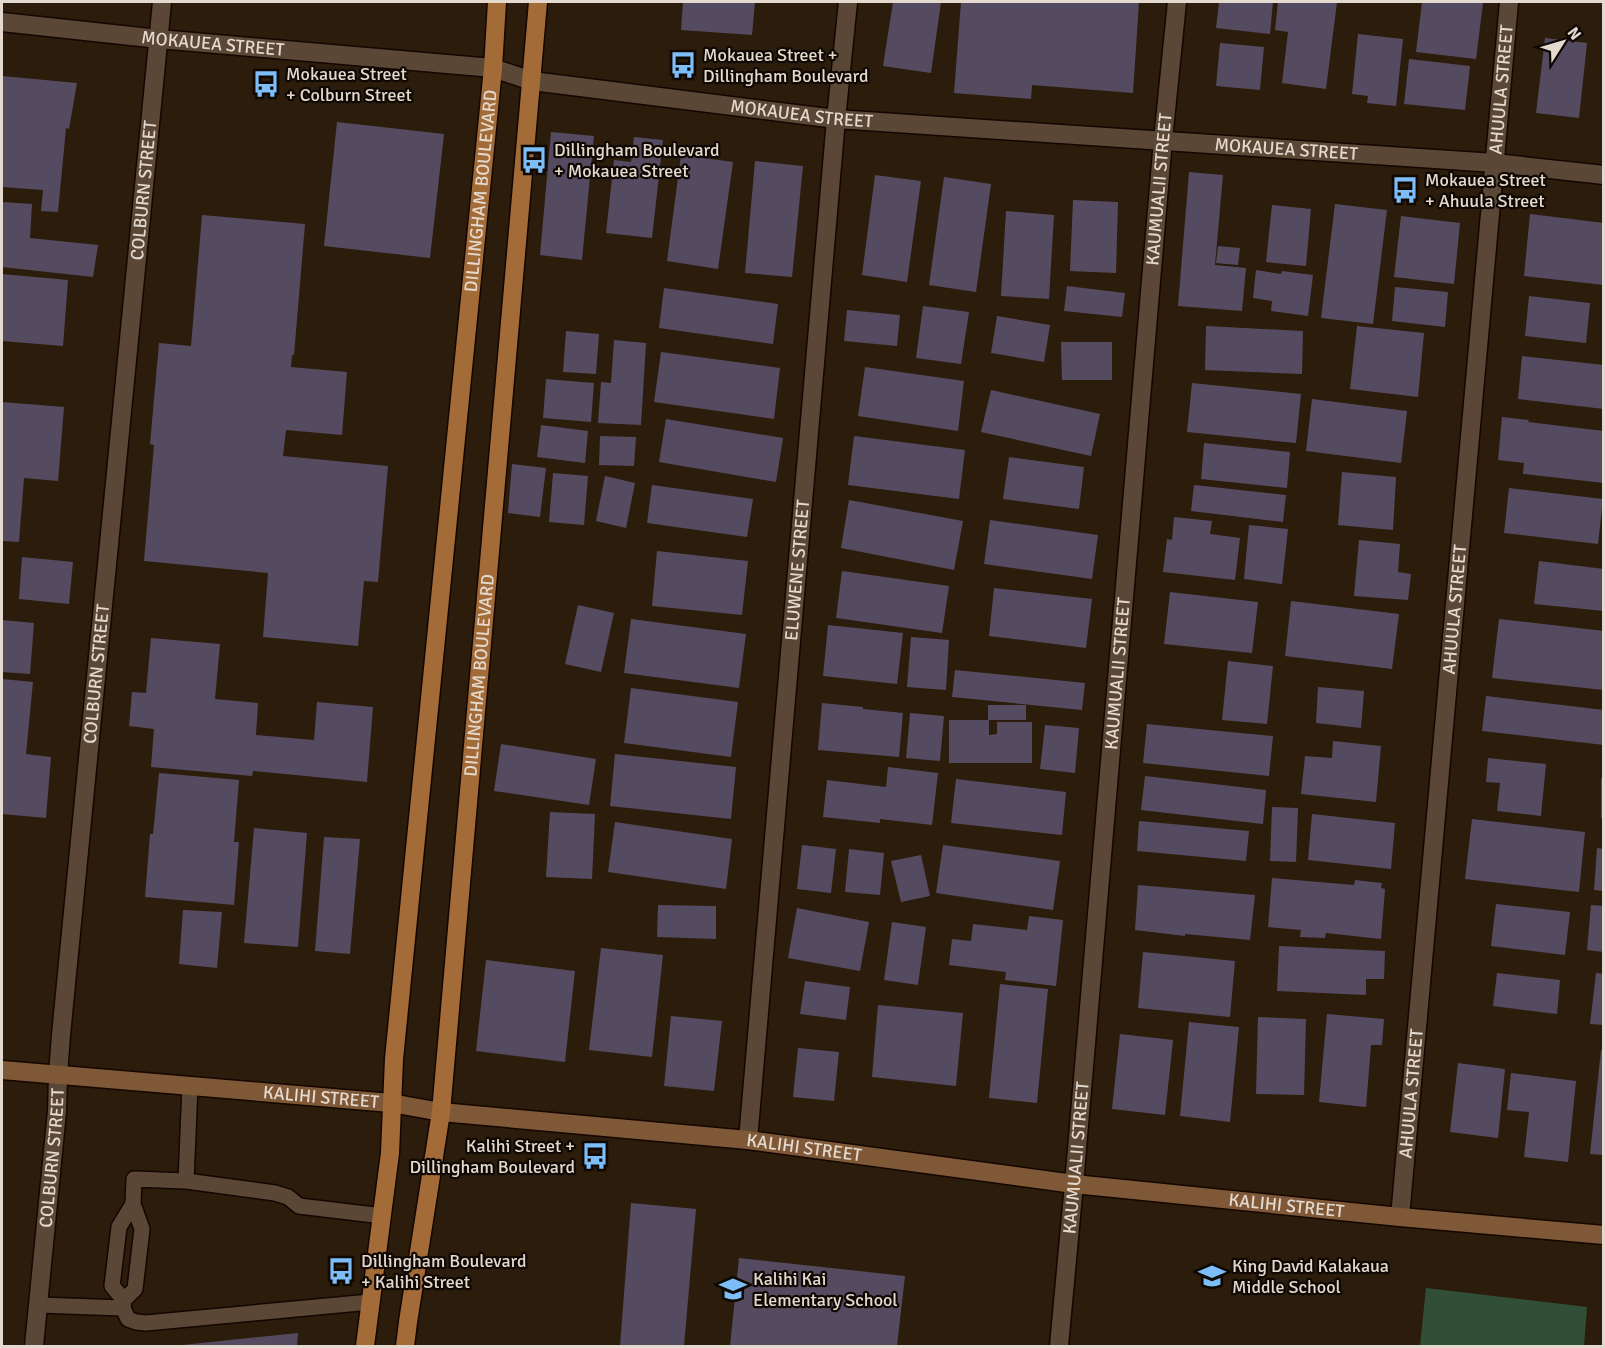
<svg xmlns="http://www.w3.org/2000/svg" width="1605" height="1348" font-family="Signika,sans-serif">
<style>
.green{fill:#314f37}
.building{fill:#554b61}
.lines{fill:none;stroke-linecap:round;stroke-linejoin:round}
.service-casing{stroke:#140600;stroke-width:18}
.minor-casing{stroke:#140600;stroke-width:21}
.tertiary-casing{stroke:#140600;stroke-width:21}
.secondary-casing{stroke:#140600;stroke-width:21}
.primary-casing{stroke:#140600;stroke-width:21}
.service{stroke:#5a4736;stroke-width:15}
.minor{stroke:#5a4736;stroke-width:18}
.tertiary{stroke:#5a4736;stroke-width:18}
.secondary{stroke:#7f5937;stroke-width:18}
.primary{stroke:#a36b38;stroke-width:18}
.labels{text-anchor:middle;stroke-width:4.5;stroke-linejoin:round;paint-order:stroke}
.street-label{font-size:18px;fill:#e4d9ce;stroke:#0f0803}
.poi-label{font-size:18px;fill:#e4d9ce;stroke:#0f0803;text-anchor:start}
</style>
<rect width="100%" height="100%" fill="#2c1c0b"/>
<path class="green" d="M1426,1288l161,19 -3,39h-164z"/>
<path class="building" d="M683,2h72l-3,33 -71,-5z
M893,2h48l-10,71 -48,-7z
M961,2h178l-6,91 -101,-8 -1,14 -77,-6z
M1219,2h54l-3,32 -54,-6z
M1278,2h59l-11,87 -44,-6 6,-51 -13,-2z
M1422,2h47l14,1 -7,56 -60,-7z
M1358,34l45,5 -7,67 -29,-3 1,-7 -16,-2z
M1545,38l42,5 -8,75 -43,-5z
M1220,43l44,4 -4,43 -44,-4z
M1409,59l61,7 -5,44 -61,-6z
M2,76l75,7 -8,46 -3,-1 -8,84 -17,-1 2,-21 -41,-3z
M337,122l107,12 -14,124 -106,-12z
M551,132l43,4 -12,124 -42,-5z
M634,137l29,3 -11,98 -46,-5 8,-73 17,2z
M681,155l52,7 -15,107 -51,-8z
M755,161l48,5 -11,111 -47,-4z
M1189,172l34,3 -8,90 31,3 -4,43 -64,-5z
M875,175l46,6 -14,101 -45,-7z
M944,177l47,7 -15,108 -47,-7z
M1073,200l45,2 -2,71 -46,-2z
M2,202l30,2 -2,34 68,7 -5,32 -91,-10z
M1335,204l52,6 -14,114 -52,-6z
M1272,205l39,4 -5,57 -40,-4z
M1006,211l48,4 -5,84 -48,-3z
M1530,214l74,9v62l-80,-9z
M202,215l103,9 -11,131h-2l-1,12 56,5 -5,63 -56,-5 -3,26 105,10 -10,116 -14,-1 -6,65 -95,-9 5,-64 -124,-12 10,-116 -4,-1 9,-101 32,3z
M1401,216l59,7 -6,61 -60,-7z
M1218,246l22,2 -2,17 -22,-2z
M1256,270l25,4 1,-3 31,4 -5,41 -37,-5 1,-10 -19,-3z
M2,274l66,6 -5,66 -61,-5z
M1067,286l58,7 -3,24 -58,-6z
M1395,287l53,5 -3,35 -53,-6z
M664,288l114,16 -5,40 -114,-16z
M1529,296l61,7 -4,40 -61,-7z
M923,306l46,6 -8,52 -45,-6z
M847,310l53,5 -3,31 -53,-5z
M997,316l53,9 -6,37 -53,-9z
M1206,326l97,5 -1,43 -97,-4z
M1357,326l67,7 -6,64 -68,-8z
M566,331l33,3 -3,40 -33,-2z
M614,340l32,3 -5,82 -43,-2 3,-41 10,1z
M1061,342h51v38h-50z
M661,352l119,16 -6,51 -120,-17z
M1522,356l82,9v44l-86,-10z
M865,367l99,14 -6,50 -100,-15z
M546,379l48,4 -3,39 -48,-4z
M1192,383l109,11 -5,49 -109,-11z
M991,390l109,24 -9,42 -110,-24z
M1312,399l95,12 -6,52 -95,-12z
M2,402l62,5 -6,74 -34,-3 -5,64 -17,-1z
M1502,417l27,3 -1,2 76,9v52l-81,-9 1,-11 -26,-3z
M666,419l117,19 -7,44 -117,-20z
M541,425l47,6 -3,32 -48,-6z
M600,436l36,1 -2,29 -35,-1z
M854,436l111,14 -6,49 -111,-14z
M1204,443l86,9 -3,36 -86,-9z
M1009,457l75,10 -5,42 -76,-10z
M512,464l34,4 -6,49 -32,-4z
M1342,472l54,5 -3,53 -55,-5z
M553,473l35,3 -4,49 -35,-3z
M605,476l30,7 -9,45 -30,-7z
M652,485l101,14 -6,38 -100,-14z
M1194,485l92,10 -3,27 -92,-11z
M1509,488l94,11 -5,45 -94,-11z
M849,500l114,21 -9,49 -113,-22z
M1174,517l38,4 -2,13 30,4 -5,42 -72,-8 4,-33 5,1z
M990,520l108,15 -6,44 -108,-15z
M1249,525l39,4 -6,55 -38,-5z
M1359,540l41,4 -2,28 13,2 -3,26 -54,-4z
M657,551l91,10 -6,54 -90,-9z
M22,557l51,5 -4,42 -50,-5z
M1539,561l65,8v42l-70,-7z
M842,571l107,15 -7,47 -106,-15z
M994,588l98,11 -6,49 -97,-12z
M1170,592l88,10 -6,51 -88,-9z
M1291,601l108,13 -7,55 -107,-13z
M578,605l36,8 -13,59 -36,-8z
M631,619l115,15 -7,54 -115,-15z
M1499,619l105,12v59l-112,-12z
M2,620l32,3 -4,51 -28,-2z
M828,625l75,8 -6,51 -74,-8z
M911,637l38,3 -3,50 -39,-3z
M151,638l69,6 -5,55 43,4 -2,32 58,5 3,-38 56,5 -6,75 -114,-11 -1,5 -101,-9 3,-38 -25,-3 3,-34 14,1z
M1228,661l45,5 -6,58 -45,-4z
M955,670l130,13 -3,27 -130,-13z
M2,679l31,3 -7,72 25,3 -5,61 -44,-4z
M1318,687l46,4 -3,37 -45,-5z
M631,688l107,14 -7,55 -107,-14z
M1486,696l118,14v35l-122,-14z
M822,703l41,4v2l40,4 -4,44 -81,-7z
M988,705h38v15h-38z
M910,713l34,3 -4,45 -34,-3z
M949,720h40v15l8,-1v-12h35v41h-83z
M1147,724l126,12 -4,40 -126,-13z
M1045,725l34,3 -4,45 -35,-4z
M1333,741l48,5 -5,56 -75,-8 4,-38 27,2z
M501,744l95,15 -7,46 -95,-14z
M615,754l121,13 -5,52 -121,-13z
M1488,758l58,6 -5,52 -44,-5 3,-28 -14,-1z
M888,767l50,6 -6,52 -52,-6v4l-57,-6 4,-37 59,7z
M159,773l80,7 -5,62h5l-5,63 -89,-8 5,-63h3z
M1145,776l121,14 -3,34 -122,-14z
M1601,778h3v40h-3z
M956,779l110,13 -4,43 -111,-12z
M1272,807l26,1 -2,54 -26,-1z
M550,812l45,2 -3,65 -46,-2z
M1312,814l83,9 -4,46 -83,-9z
M1472,819l113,13 -6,60 -114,-13z
M1139,821l110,10 -3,30 -109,-10z
M615,822l117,17 -6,50 -118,-17z
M254,828l53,5 -9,114 -54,-4z
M324,837l36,2 -10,115 -35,-3z
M802,845l34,4 -5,44 -34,-4z
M943,845l117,16 -7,49 -117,-17z
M1597,848l7,1v42l-10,-1z
M849,849l35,4 -4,42 -35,-3z
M921,855l9,41 -29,6 -10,-41z
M1272,878l82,7 1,-5 27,3 -1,5 4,1 -4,50 -55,-6 -1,5 -25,-1 1,-7 -33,-3z
M1138,885l117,10 -5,45 -65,-6v2l-50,-6z
M1496,904l74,8 -5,43 -74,-9z
M658,905l58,1v33l-59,-2z
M1591,905l13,1v46l-17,-2z
M797,908l72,14 -9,49 -72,-13z
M183,910l39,2 -5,56 -38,-4z
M1029,916l34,4 -7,66 -51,-6 1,-8 -57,-7 3,-26 19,2 2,-17 54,6z
M892,922l34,5 -8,58 -34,-5z
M1279,946l106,5 -1,28h-18v16l-89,-4z
M601,948l62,7 -11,102 -63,-7z
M1143,952l92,9 -5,56 -92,-9z
M486,960l89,11 -10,91 -89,-11z
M1497,973l63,7 -3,34 -64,-8z
M1596,973l8,1v51l-14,-1z
M805,981l45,6 -4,33 -46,-6z
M1000,984l48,5 -11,114 -48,-5z
M878,1005l85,8 -7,73 -84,-9z
M1327,1014l57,5 -2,26h-11l-5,62 -47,-5z
M671,1016l51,5 -8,70 -50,-5z
M1258,1017l48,2 -2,76 -48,-1z
M1189,1022l50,5 -9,95 -50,-6z
M1120,1034l53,6 -8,75 -53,-6z
M798,1048l41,4 -5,49 -41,-4z
M1601,1050h3v105l-14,-1z
M1458,1063l47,6 -7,69 -48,-6z
M1511,1073l65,8 -8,81 -44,-5 5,-45 -22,-2z
M631,1203l65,6 -12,137h-64z
M739,1258l166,18 -8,70h-167z
M298,1333l-1,13h-115v-1z"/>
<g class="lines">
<defs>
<path id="service" d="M190,1086l-4,95 89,12 13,4 11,9 84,10
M186,1181l-52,-2 -1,25 9,25 -7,60 -11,11 -1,8 5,11 8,3 10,1 224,-21
M124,1300l-12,-14 7,-59 14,-23
M39,1305l84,3"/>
<g id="minor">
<path id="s1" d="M748,1140l88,-1021 12,-117"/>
<path id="s2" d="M1400,1217l109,-1215"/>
<path id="s3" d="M34,1346l23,-235 1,-36 3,-40 101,-1033"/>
<path id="s4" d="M1059,1346l15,-162 89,-1044 14,-138"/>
</g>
<g id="tertiary">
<path id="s5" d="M2,22l157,17 334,29 39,13 304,38 659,44 109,12"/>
</g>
<g id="secondary">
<path id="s6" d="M2,1070l389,33 50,9 307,28 326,44 326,33 204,18"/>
</g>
<g id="primary">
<path id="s7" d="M365,1346l25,-193 4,-94 99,-991 4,-66"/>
<path id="s8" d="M405,1346l3,-24 33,-210 97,-1110"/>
</g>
</defs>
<use href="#service" class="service-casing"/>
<use href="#minor" class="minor-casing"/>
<use href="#tertiary" class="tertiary-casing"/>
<use href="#secondary" class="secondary-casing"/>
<use href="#primary" class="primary-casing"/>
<use href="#service" class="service"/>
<use href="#minor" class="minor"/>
<use href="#tertiary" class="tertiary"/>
<use href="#secondary" class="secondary"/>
<use href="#primary" class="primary"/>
</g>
<defs>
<symbol id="bus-bare" viewBox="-9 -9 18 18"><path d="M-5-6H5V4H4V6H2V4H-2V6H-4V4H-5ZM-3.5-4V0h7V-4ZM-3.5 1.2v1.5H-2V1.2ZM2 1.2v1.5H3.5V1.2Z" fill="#7dbef9" stroke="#0f0803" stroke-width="2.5" paint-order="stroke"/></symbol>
<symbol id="school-bare" viewBox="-9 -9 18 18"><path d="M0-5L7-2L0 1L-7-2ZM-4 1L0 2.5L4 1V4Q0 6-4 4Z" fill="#7dbef9" stroke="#0f0803" stroke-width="2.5" paint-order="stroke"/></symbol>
</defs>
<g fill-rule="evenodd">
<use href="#bus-bare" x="664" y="46" width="38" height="38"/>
<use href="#bus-bare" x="247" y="65" width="38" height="38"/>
<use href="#bus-bare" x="515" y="141" width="38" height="38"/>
<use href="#bus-bare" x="1386" y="171" width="38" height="38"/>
<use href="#bus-bare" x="576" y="1137" width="38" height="38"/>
<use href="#bus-bare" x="322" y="1252" width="38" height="38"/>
<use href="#school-bare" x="1193" y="1257" width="38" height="38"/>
<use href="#school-bare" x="714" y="1270" width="38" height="38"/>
</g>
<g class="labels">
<g class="street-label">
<text dy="6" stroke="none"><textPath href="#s5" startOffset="212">MOKAUEA STREET</textPath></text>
<text dy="6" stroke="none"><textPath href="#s2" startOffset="1132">AHUULA STREET</textPath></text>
<text dy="6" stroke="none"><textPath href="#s5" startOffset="806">MOKAUEA STREET</textPath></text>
<text dy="6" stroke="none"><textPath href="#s5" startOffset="1292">MOKAUEA STREET</textPath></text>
<text dy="6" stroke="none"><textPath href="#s3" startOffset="1161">COLBURN STREET</textPath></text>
<text dy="6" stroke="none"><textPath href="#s4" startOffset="1161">KAUMUALII STREET</textPath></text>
<text dy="6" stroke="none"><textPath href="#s7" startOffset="1161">DILLINGHAM BOULEVARD</textPath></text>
<text dy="6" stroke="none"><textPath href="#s1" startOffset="572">ELUWENE STREET</textPath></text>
<text dy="6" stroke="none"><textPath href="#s2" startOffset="610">AHUULA STREET</textPath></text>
<text dy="6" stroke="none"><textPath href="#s3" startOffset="675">COLBURN STREET</textPath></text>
<text dy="6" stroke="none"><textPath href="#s4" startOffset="675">KAUMUALII STREET</textPath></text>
<text dy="6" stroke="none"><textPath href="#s8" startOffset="675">DILLINGHAM BOULEVARD</textPath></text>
<text dy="6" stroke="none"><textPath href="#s2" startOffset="124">AHUULA STREET</textPath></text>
<text dy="6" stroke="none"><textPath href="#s6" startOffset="320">KALIHI STREET</textPath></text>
<text dy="6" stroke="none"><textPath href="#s6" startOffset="806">KALIHI STREET</textPath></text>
<text dy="6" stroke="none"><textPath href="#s3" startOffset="189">COLBURN STREET</textPath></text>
<text dy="6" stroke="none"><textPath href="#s4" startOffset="189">KAUMUALII STREET</textPath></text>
<text dy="6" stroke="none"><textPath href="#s6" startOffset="1292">KALIHI STREET</textPath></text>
</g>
<g class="poi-label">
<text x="703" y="61">Mokauea Street +<tspan x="703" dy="21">Dillingham Boulevard</tspan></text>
<text x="286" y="80">Mokauea Street<tspan x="286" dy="21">+ Colburn Street</tspan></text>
<text x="554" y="156">Dillingham Boulevard<tspan x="554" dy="21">+ Mokauea Street</tspan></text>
<text x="1425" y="186">Mokauea Street<tspan x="1425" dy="21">+ Ahuula Street</tspan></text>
<text x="575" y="1152" text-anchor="end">Kalihi Street +<tspan x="575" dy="21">Dillingham Boulevard</tspan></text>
<text x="361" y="1267">Dillingham Boulevard<tspan x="361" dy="21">+ Kalihi Street</tspan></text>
<text x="1232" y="1272">King David Kalakaua<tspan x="1232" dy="21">Middle School</tspan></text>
<text x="753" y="1285">Kalihi Kai<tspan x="753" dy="21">Elementary School</tspan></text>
</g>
</g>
<rect width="1605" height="1348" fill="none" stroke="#e4d9ce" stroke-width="6"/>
<g transform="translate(1563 42) rotate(53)" stroke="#0f0803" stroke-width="4.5" paint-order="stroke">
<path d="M0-4.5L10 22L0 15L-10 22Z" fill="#e4d9ce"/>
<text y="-9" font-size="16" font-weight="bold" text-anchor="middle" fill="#e4d9ce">N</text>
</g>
</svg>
